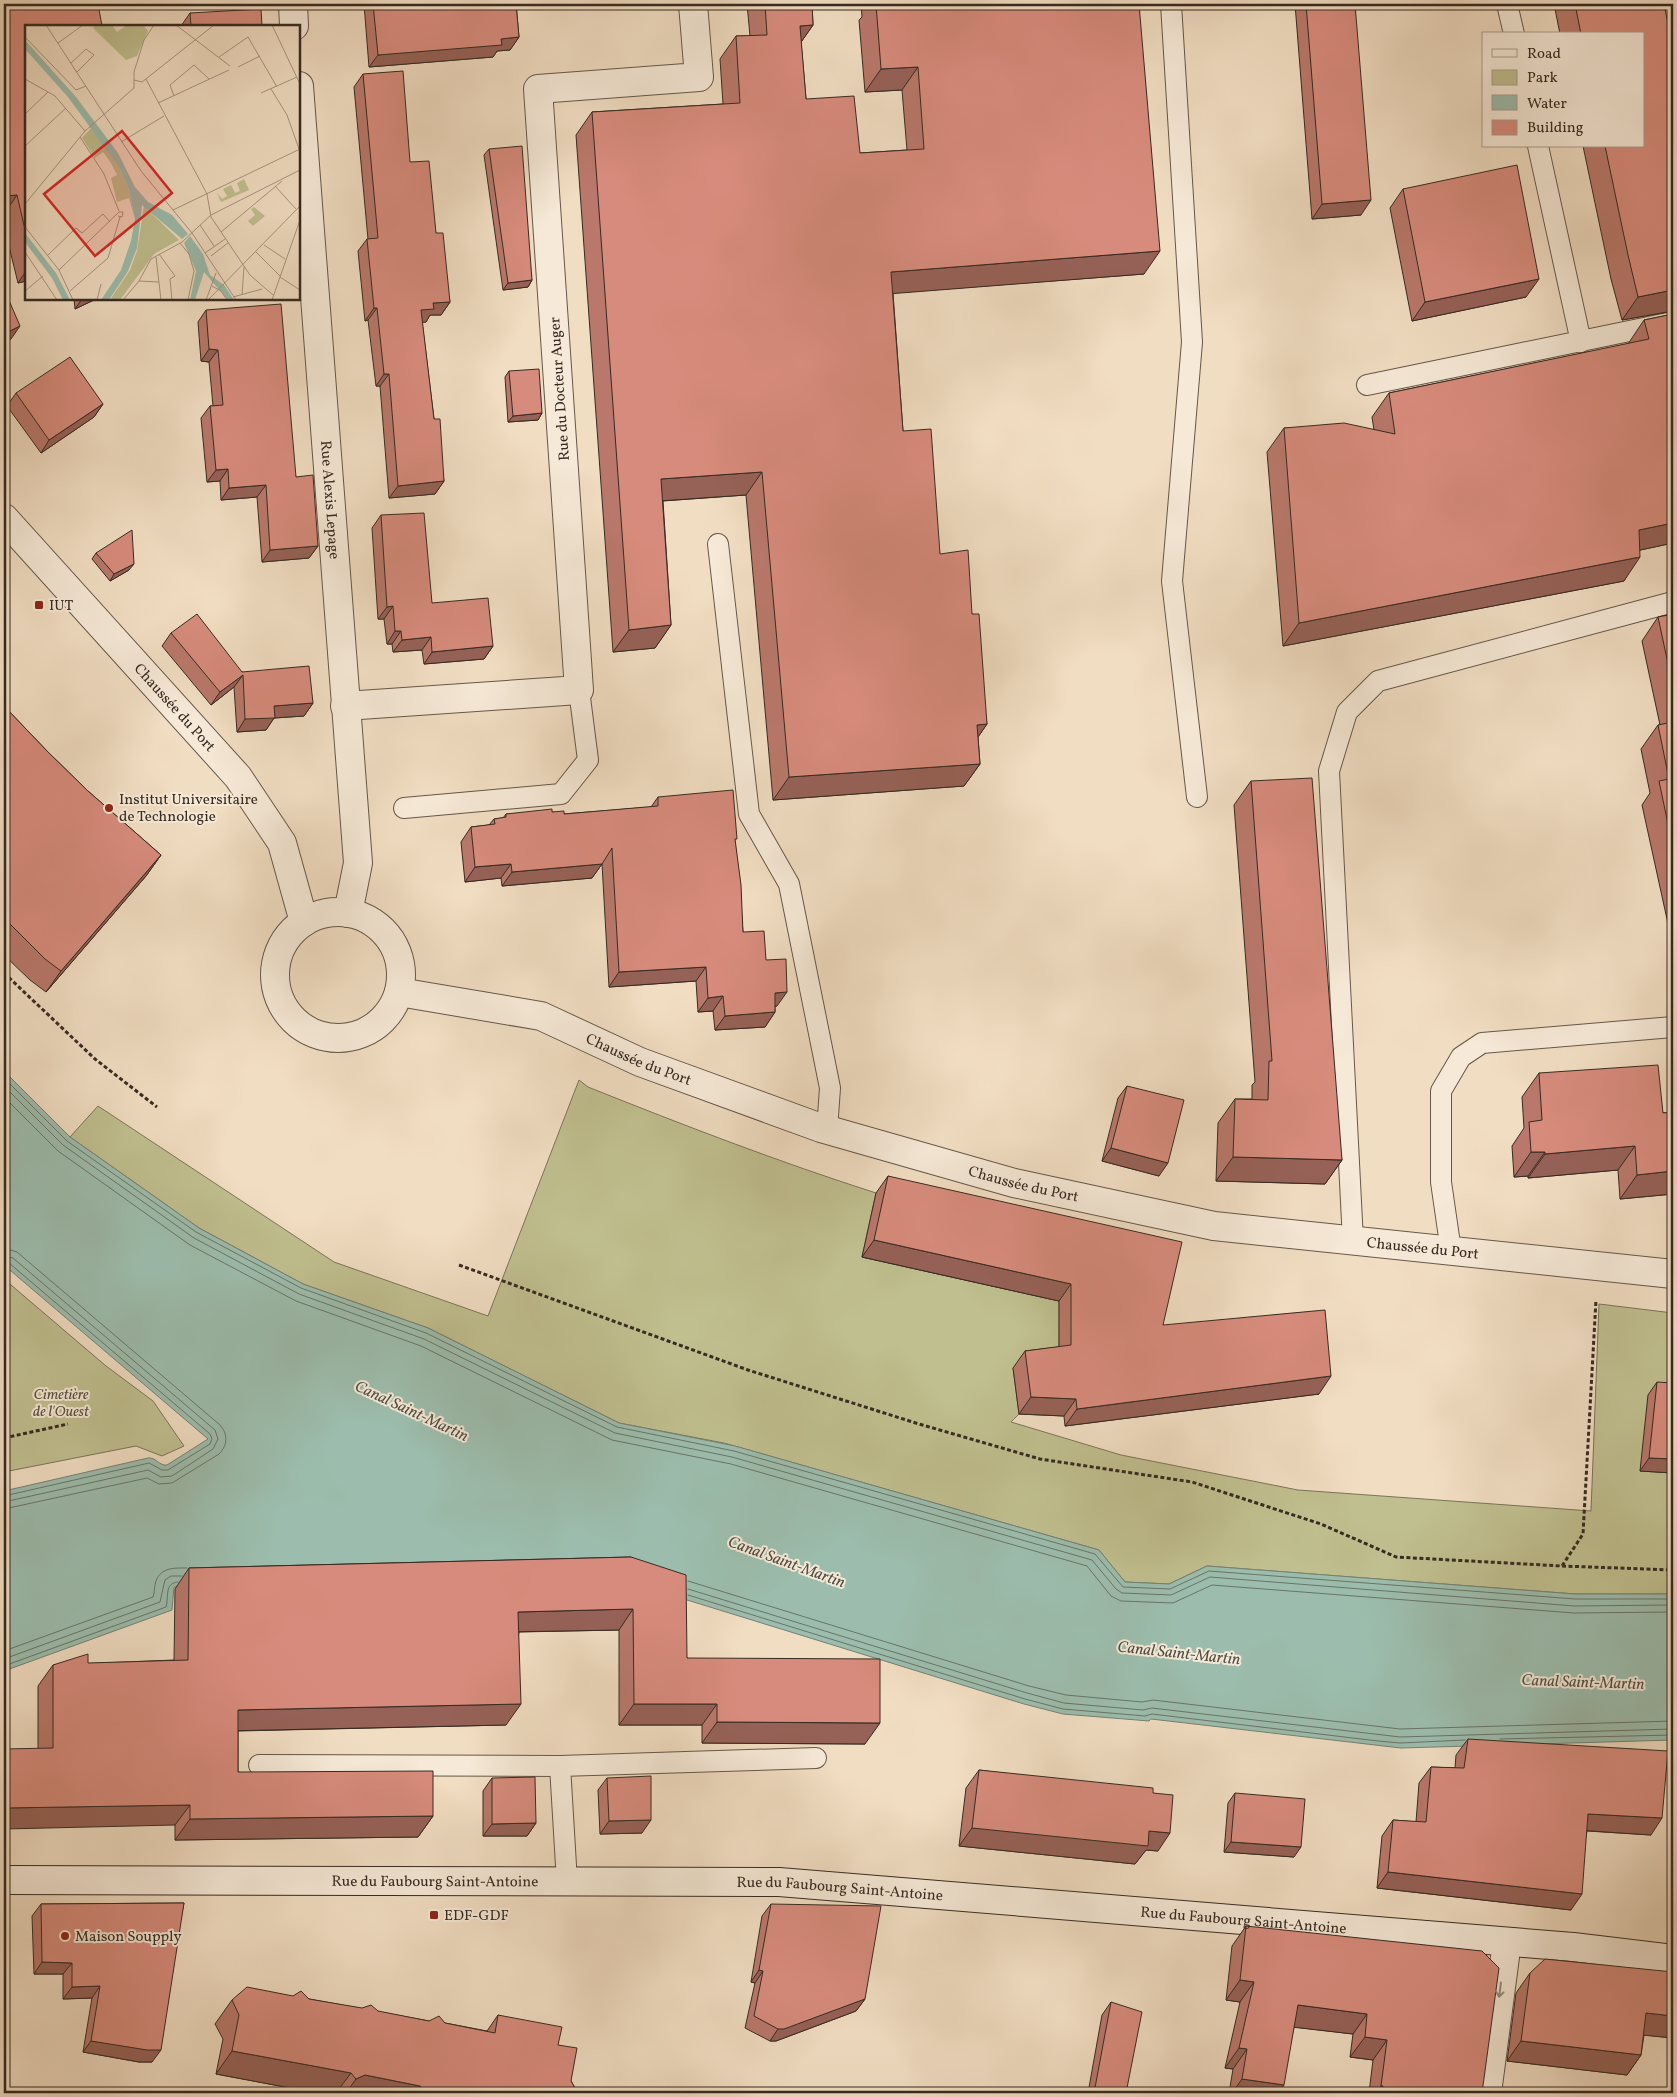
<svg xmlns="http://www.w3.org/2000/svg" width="1677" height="2097" font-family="Vollkorn,serif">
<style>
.green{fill:#c0bf8f;stroke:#7b7458}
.water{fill:#9cbdad;stroke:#738275}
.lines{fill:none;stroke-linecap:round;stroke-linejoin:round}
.shore{stroke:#697468;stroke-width:1}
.lane-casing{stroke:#65574a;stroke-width:22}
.street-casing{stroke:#65574a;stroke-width:30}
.secondary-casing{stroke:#362a22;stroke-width:30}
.path{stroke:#362a22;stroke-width:3;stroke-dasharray:4 2.5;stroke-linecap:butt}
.lane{stroke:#f6e9d7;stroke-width:20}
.street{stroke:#f6e9d7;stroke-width:28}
.secondary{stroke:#f6e9d7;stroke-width:28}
.wall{fill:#b9786b;stroke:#362a22}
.shaded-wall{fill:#966157;stroke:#362a22}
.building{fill:#d78b7c;stroke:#362a22}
.oneway{stroke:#968a7c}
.poi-dot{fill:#8f2418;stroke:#f6e9d7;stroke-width:2}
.labels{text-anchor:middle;stroke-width:4;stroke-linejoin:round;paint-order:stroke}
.street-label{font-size:15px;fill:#362a22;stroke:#f6e9d7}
.poi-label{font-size:15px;fill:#362a22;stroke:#f6e9d7;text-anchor:start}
.park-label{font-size:15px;font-style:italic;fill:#584f3d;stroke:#f6e9d7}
.water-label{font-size:16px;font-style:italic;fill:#504f45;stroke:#f6e9d7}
.inset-road{fill:none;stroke:#a69582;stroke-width:1}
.view{fill:#d62828;fill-opacity:0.15;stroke:#d62828;stroke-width:2.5}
.inset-edge{fill:none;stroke:#362a22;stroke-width:2.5}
</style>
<rect width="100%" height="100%" fill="#f1ddc2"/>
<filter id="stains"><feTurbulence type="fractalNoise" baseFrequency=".004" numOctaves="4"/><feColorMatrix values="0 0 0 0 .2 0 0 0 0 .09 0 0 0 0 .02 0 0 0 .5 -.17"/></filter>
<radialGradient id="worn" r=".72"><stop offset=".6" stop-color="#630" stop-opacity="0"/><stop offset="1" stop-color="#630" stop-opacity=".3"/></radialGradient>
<path class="green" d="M579,1080l9,7c95,38 191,75 288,106l-14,64 197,44v61l-46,6 6,46 -8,8 110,33 177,35 293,21 8,-207 74,9v281h-98l-368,-28 -38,18 -44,-2 -26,-32 -375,-107 -105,-20 -191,-95 -125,-44 -104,-56 -129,-91 28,-31 236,156 154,54z
M4,1279l102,87 47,35 31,45 -22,10 -26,-10 -132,26z"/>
<path class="water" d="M4,1071l66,66 129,91 104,56 125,44 191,95 116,23 364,104 26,32 44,2 38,-18 368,28h98v146l-272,8 -250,-29 -2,2 -86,-7 -39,-10 -405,-125 -445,8 -2,23 -168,61v-180l144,-33c8,-1 11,8 19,7l41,-26 -204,-174z"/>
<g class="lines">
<path class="shore" d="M4,1078l63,63 129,91 105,56 125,45 191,94 117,24 361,103 28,33 47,2 39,-18 366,28h98
M4,1086l59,59 131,93 105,56 125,45 191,94 117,24 360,103 24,29 6,4 49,2 39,-18 364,29 99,-1
M4,1097l54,54 132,94 106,56 125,45 191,94 119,24 356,102 24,30 10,5 52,2 39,-18 362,28 99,-1
M4,1248l13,4 203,173c8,9 8,20 -1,29l-47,29 -13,1 -12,-6 -143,31
M4,1256l9,2 202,172 3,9 -5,10 -41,27 -11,1 -13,-7 -144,32
M4,1262l5,1 201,171 2,5 -2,5 -42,26h-6l-13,-7 -145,33
M688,1581l341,105 37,9 76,7 11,-2 247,29 273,-8
M688,1589l339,104 37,10 79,7 9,-2 248,29 273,-8
M688,1595l337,104 38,10 82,7 7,-2 226,27 22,2 65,-3
M4,1651l149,-54c2,-5 1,-11 3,-16 5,-14 19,-13 31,-13
M4,1659l156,-57 5,-22 6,-4h11
M4,1666l162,-59c3,-10 -2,-24 12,-25
M1500,1739l173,-4"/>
<defs>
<path id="lane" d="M1171,4l21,338 -20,239 25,216
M1507,4l7,30
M1538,146l43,196
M1367,385l306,-63
M718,544l31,270 40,70 41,204 -3,42
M404,808l157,-14 27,-34 -9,-70
M1353,1241l-24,-470 18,-59 31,-31 295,-79
M1451,1251l-10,-69v-91l20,-34 21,-14 191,-16
M259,1765l301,1
M567,1882l-7,-116 256,-8"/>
<g id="street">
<path d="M293,4l1,22"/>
<path id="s1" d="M299,86l59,777 -10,50"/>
<path id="s2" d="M4,518l234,259 44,66 22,79"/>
<path d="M345,706l234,-16 -41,-601 161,-12 -6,-73"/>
<circle cx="338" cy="975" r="63"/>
<path id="s3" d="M399,992l142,24 99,46 181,66 193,55 200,43 459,48"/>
<path d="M1487,2093l20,-151"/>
</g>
<g id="secondary">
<path id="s4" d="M4,1880l775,2 794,65 100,12"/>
</g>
</defs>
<use href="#lane" class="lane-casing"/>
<use href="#street" class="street-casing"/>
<use href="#secondary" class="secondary-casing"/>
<path class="path" d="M4,973l91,86 62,48
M459,1265l289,105 171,54 121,35 152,23 129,42 75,33 166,9 21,-32 13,-234
M4,1438l64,-14
M1562,1566l111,4"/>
<use href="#lane" class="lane"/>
<use href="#street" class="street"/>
<use href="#secondary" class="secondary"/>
</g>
<path class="wall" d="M4,4h173l-78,5 -73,17v255l-8,2 -14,-57z
M364,4h152l3,33 -9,13 -13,1 -4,6 -124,10z
M747,4h65l1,21 -12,17 5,57 54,54 47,-3 -5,-60 -37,2 -6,-72 3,-3 -1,-13h278l5,270 -251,19 10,138 37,123 32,60 15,110 -9,13 2,27 -16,22 -191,14 -27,-305 -83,6 8,124 -16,23 -42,4 -37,-517 16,-23 131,-8 -3,-45 16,-23h14z
M1295,4h60l6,211 -49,4z
M1554,4h110l9,307 -51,9 -11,-41 -28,-133h60v-112h-83z
M190,13l72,13h-81z
M363,74l47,88 26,71 14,69 -9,13h-11l-4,7h-4l12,97 10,62 -9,13 -46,4 -9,-112h-4l-8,-66 -3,1 -7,-70 9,-12h1l-14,-152z
M489,149l43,131 -4,7 -25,3 -19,-135z
M1403,189l123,108 -114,24 -22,-113z
M74,299h22l-21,10z
M206,310l90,167 22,69 -9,12 -47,4 -5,-65 -36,3 -1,-19 -13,1 -6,-64 9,-12h3l-4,-44 -8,-1 -3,-39z
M1673,314v229l-33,7 -16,31 -341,65 -16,-194 17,-24 90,2 -2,-13 17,-24 239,-49 16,-24z
M509,371l33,42 -4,7 -30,2 -3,-45z
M16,393l87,11 -9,13 -53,36 -34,-47z
M381,515l51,88 61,43 -9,13 -60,5 -2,-14 -29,2 -1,-8h-5l-3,-25h-6l-6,-91z
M96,553l33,17 -19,11 -18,-22z
M1673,614v328h-1l-30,-137 8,-12 -9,-44 17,-24h2l-18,-84 16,-24z
M171,633l71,39 71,31 -9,13 -30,2 -8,12 -29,2 -3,-45 -23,18 -49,-59z
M4,706l44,46 40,39 73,64 -15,21 -100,116 -16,-12 -26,-25z
M1251,781l91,379 -17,24 -109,-3 2,-58 17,-24h17v-14l3,-3 -21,-277z
M658,797l77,44 8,91 23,28 11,46h-2v6l-10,15 -50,3 -2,-19 -15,1 -2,-31 -87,6 -7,-123 -10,14 -90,8 -1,-8 -36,4 -4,-40 10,-15 18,-2 5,-6 9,-1 3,-4 46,-2 12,2 87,-7z
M1539,1073l124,40 10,-1v82l-53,5 -2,-29 -90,8v-2l-14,1 -2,-31 12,-18 -2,-31z
M1127,1086l32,90 -57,-15 16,-63z
M888,1176l275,149 156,69 -254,32 -1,-10 -45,-2 -6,-46 12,-17 34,-4v-46l-197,-44 14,-64z
M1657,1382l16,91 -33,-2 8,-76z
M631,1557l56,101 178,86 -163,-1v-18h-83v-95l-100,2 -13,93 -268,6v41l195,44 -15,21 -243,3v-15l-137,-77v-62l15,-21 121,-5 1,-71 14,-21z
M1468,1739l183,96 -64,-4 -16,79 -194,-22 5,-52 11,-16 23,2 3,-39 12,-16 24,1 1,-13z
M979,1770l174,23 5,58 -12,-1 -11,14 -176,-18 7,-58z
M492,1778l44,45 -9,13h-44v-45z
M607,1778l35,55 -42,1 -2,-44z
M1235,1793l59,64 -70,-5 4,-49z
M184,1903l-32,159h-13l-56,-10 9,-54 -29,1v-25h-29l-2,-58 9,-12z
M771,1904l94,95 -9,12 -80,30h-6l-25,-13 10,-45 -4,-1 11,-66z
M1246,1926l236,167h-113l4,-33 -23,-3 3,-23 -59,-7 -15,66h-50l4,-24 -8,-1 15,-66 -14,-2 6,-54z
M1530,1973l143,65 -29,-3 -3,20 -14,20 -120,-14 9,-68z
M309,1999l120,22 16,2 42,8 11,-16 60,30 13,36 7,12h-261l-101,-19 7,-35 -8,-15 17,-24z
M1111,2002l15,91h-38l14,-78z"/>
<path class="shaded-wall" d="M86,4h91l-96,7z
M813,25l-16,23 3,-22z
M519,37l-9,13 -13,1 -4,6 -124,10 9,-12 123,-16z
M918,67l-16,23 -37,2 16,-23z
M17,195l-13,19v-18z
M1371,200l-10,15 -49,4 10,-15z
M1160,251l-16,23 -269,21 16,-23z
M26,271v10l-8,2z
M1539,279l-13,18 -114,24 13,-19z
M532,280l-4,7 -25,3 5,-7z
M1673,290v21l-51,9 16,-23z
M82,299h14l-21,10z
M450,302l-9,13h-11l-4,7 -14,1 9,-13 12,-7z
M374,308h3l-9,12 -3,1z
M20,326l-9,13 -7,3v-8z
M209,349l9,1 -9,12 -8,-1z
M384,374h5l-9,12h-4z
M103,404l-9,13 -53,36 8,-13z
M542,413l-4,7 -30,2 5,-6z
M228,469l-8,12 -13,1 9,-12z
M762,472l-16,23 -101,7 16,-23z
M444,481l-9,13 -46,4 9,-12z
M266,485l-9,12 -36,3 8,-12z
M1673,523v20l-51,11 17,-24z
M318,546l-9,12 -47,4 8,-12z
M1640,557l-16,24 -341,65 16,-23z
M134,564l-5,6 -19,11 4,-7z
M393,606l-9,13h-6l9,-12z
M671,625l-16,23 -42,4 16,-22z
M395,631h6l-9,13h-5z
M431,637l-9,13 -29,2 9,-12z
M493,646l-9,13 -60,5 8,-12z
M243,675l-9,12 -23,18 9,-13z
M313,703l-9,13 -30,2 -8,12 -29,2 8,-13 29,-13z
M987,724l-16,23 6,-22z
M980,764l-16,22 -191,14 16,-23z
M161,855l-15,21 -100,116 15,-21z
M511,864l-10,14 -36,4 10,-15z
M602,864l-10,14 -90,8 10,-14z
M706,967l-10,14 -87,6 10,-15z
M787,992l-10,14 -13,1 11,-14z
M723,996l-10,15 -15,1 10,-14z
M775,1012l-10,15 -50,3 10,-14z
M1635,1146l-17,24 -90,8 17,-24z
M1111,1148l57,15 -9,13 -57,-15z
M1531,1152h14l-17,24 -14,1z
M1233,1157l109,3 -17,24 -109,-3z
M1673,1171v23l-53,5 17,-24z
M874,1240l197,44 -12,17 -197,-44z
M1331,1376l-12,18 -254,32 12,-17z
M1031,1397l45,2 -12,17 -45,-2z
M1649,1458l24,1v14l-33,-2z
M633,1609l-14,21 -115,2 14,-20z
M521,1704l-15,21 -283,6 15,-21z
M634,1704h83l-15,21h-83z
M717,1722l163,1 -15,21 -163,-1z
M190,1805l-15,20 -171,4v-21z
M1588,1814l74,4 -11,17 -74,-5z
M433,1816l-15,21 -243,3 15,-21z
M651,1820l-9,13 -42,1 9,-13z
M536,1823l-9,13h-44l9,-12z
M972,1828l177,3 21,2 -12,18 -12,-1 -11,14 -176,-18z
M1231,1842l70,5 -7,10 -70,-5z
M1388,1872l194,22 -11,16 -194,-22z
M42,1962l30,1 -9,11h-29z
M759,1970l4,1 -8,12 -4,-1z
M1240,1980l14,2 -14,20 -14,-2z
M100,1986l-8,12 -29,1 9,-12z
M865,1999l-9,12 -80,30h-6l8,-12z
M1298,2005l69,9 -14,20 -70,-8z
M1646,2013l27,3v22l-41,-4z
M1365,2037l22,3 -14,20 -23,-3z
M91,2041l70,9 -9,12h-13l-56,-10z
M1521,2041l120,14 -14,20 -120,-14z
M1239,2048l8,1 -14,20 -8,-1z
M232,2051l119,22 -15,20h-19l-101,-19z
M365,2075l55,11 -5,7h-69l10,-14z
M1242,2079l42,6 -5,8h-47z
M1381,2086h2l-5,7h-2z"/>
<path class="building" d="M4,4h94l4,22h-76v208l-9,-39 -13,1z
M373,4h143l3,33 -18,2 1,6 -124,10z
M765,4h47l1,21 -13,1 6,73 48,-3 6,57 64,-4 -6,-82 -37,2 -5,-65h263l21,247 -269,21 12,159 28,-2 9,125 28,-4 4,64h7l8,110 -10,1 3,39 -191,13 -27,-305 -101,7 10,146 -42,5 -37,-518 148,-9 -4,-67 31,-1z
M1306,4h49l16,196 -49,4z
M1575,4h89l9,45v241l-35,7 -10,-42 -23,-109h38v-112h-62z
M261,9l1,17h-71l-1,-13z
M403,71l7,91 19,-1 7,72h7l7,69 -17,1 1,6 -13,1 13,109h6l4,62 -46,5 -9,-112h-5l-7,-66h-3l-7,-69 11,-1 -15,-164z
M522,146l10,134 -24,3 -19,-134z
M1517,165l22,114 -114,23 -22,-113z
M299,180l1,23h-1z
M5,291l15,35 -16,8v-42z
M281,304l15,173 17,-2 5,71 -48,4 -4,-65 -37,3 -1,-19 -12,1 -6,-64 13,-1 -5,-55 -9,-1 -3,-39z
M1673,314v209l-34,7 1,27 -341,66 -15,-195 60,-5 51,11 -6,-41 260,-54 -5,-19z
M70,357l33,47 -54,36 -33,-47z
M539,369l3,44 -29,3 -4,-45z
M424,513l8,90 56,-5 5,48 -61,6 -1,-15 -29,3 -1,-9h-6l-2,-25 -6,1 -6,-92z
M132,530l2,34 -20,10 -18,-21z
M197,614l45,58 67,-6 4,37 -39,3 1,12 -30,1 -2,-44 -23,17 -49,-59z
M1673,614v73l-15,-70z
M4,706l44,46 40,39 73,64 -100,116 -16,-12 -41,-41z
M1673,722v126l-14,-67 10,-2 -11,-54z
M1312,778l30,382 -109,-3 2,-58 33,1 1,-39h3l-21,-280z
M733,790l4,49h-2l6,46 2,47 21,-1 2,29 20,-1 1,33 -12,1v19l-50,4 -2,-20 -15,2 -2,-31 -87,5 -7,-124 -10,16 -90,8 -1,-8 -36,3 -4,-40 24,-3 -1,-5 12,-2v-3l46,-5v3l12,-1v3l94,-8v-9z
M1658,1065l5,48 10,-1v59l-36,4 -2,-29 -90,8v-2h-14l-2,-30 13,-2 -3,-47z
M1127,1086l57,14 -16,63 -57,-15z
M888,1176l294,66 -19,83 162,-15 6,66 -254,33 -1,-10 -45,-2 -6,-46 46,-6v-61l-197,-44z
M1657,1382l16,1v76l-24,-1z
M631,1557l55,18 1,83 193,1v64l-163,-1v-18h-83l-1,-95 -115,3 3,92 -283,6v62l195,-1v45l-243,3v-14l-186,3v-59l49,-1v-83l35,-11v9l100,-3 1,-92z
M1468,1739l200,12 -6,67 -74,-4 -6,80 -194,-22 5,-52 33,2 5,-55 33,1z
M979,1770l174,18v5l20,2 -3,38 -21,-2 -1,15 -176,-18z
M651,1776v44l-42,1 -2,-43z
M535,1777l1,46 -44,1v-46z
M1235,1793l70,6 -4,48 -70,-5z
M184,1903l-23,147h-14l-56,-9 9,-55 -28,1v-24l-30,-1 -1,-58z
M771,1904l110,2 -16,93 -81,30h-6l-24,-13 9,-45 -4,-1z
M1246,1926l236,25 17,17 -17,125h-100l1,-7h-2l6,-46 -22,-3 2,-23 -69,-9 -14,80 -42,-6 5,-30 -8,-1 15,-66 -14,-2z
M1545,1959l128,13v44l-27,-3 -5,42 -120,-14 9,-68z
M247,1987l46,9 8,-5 8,8 53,9 9,-3 7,6 51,10 10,-5 6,7 50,10 3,-18 64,12 -4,18 19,3 -6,33 7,12h-150l-8,-7 -55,-11 -9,4 -5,-6 -119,-22 7,-36 -7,-15z
M1111,2002l31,10 -16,81h-32z"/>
<defs><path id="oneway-shaft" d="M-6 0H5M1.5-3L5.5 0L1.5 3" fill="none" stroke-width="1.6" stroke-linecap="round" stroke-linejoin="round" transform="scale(1.25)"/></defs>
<use class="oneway" href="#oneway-shaft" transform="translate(1500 1990) rotate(97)"/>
<g class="poi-dot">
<rect x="34" y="600" width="10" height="10" rx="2.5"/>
<circle cx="109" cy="808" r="5"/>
<rect x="429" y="1910" width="10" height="10" rx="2.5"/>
<circle cx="65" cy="1936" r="5"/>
</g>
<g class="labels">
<g class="street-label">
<text transform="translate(559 389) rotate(-94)" y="5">Rue du Docteur Auger</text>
<text dy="5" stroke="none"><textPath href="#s1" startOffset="415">Rue Alexis Lepage</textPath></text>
<text dy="5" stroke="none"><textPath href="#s2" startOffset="255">Chaussée du Port</textPath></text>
<text dy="5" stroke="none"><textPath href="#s3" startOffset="251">Chaussée du Port</textPath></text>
<text dy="5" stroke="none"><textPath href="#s3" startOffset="656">Chaussée du Port</textPath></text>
<text dy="5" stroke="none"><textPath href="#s3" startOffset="1061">Chaussée du Port</textPath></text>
<text dy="5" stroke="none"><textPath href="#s4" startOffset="431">Rue du Faubourg Saint-Antoine</textPath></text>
<text dy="5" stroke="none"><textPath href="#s4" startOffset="836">Rue du Faubourg Saint-Antoine</textPath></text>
<text dy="5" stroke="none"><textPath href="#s4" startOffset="1241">Rue du Faubourg Saint-Antoine</textPath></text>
</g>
<g class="poi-label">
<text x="49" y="610">IUT</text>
<text x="119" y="804">Institut Universitaire<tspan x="119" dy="17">de Technologie</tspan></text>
<text x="444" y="1920">EDF-GDF</text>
<text x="75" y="1941">Maison Soupply</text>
</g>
<g class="park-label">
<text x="61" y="1399">Cimetière<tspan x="61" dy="17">de l'Ouest</tspan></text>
</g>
<g class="water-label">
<text transform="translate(412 1410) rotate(25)" y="6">Canal Saint-Martin</text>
<text transform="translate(787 1561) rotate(20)" y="6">Canal Saint-Martin</text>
<text transform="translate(1179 1652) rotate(6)" y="6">Canal Saint-Martin</text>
<text transform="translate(1583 1681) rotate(2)" y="6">Canal Saint-Martin</text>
</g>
</g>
<g transform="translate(25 25)">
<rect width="275" height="275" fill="#f1ddc2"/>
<path d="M70,0h17l5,7 10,-7h16l5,6 -11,25 -11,4 -33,-32zM67,102l27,40 10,23 6,29 -6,-21 -12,4 -6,-24 6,-3 -6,-12 -8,-11 -8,6 -13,-20zM219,154l5,11 -28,12 -4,-9 5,6 5,-3 -4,-7 8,-4 4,8 5,-2 -3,-8zM119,181l35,34 -25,14 -34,46h-10l20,-30 7,-19zM229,182l11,9 -12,10 -5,-5 7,-6 -4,-6z" fill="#c0bf8f"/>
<path d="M0,15l51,57 42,56 17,34 13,15 24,13 16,19 -6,5 -40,-34 -5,43 -9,23 -19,29h-8l20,-30 10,-29 4,-22 -6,-29 -10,-23 -51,-70 -43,-48zM0,208l31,40 14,27h-7l-11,-22 -27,-36zM165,211l13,18 7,21 14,10 10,15h-6l-24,-28 -9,28h-5l6,-29 -12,-28z" fill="#9cbdad"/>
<path class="inset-road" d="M21,0l95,146 32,39M151,0l54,41M247,0l28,59M0,12l51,53 10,-4M33,18l25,-18M194,32l29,-20 29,50M46,38l15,-14 8,6 -17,17M213,42l22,-11M0,54l30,17 30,35M121,54l61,115 4,23 39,58 23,20M109,55l8,2 72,-57M246,64l16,26 12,34M236,68l36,-16M149,71l-4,-11 24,-20 15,14M133,78l71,-33M0,89l23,-22M55,112l24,37 15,37M96,117l43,-26M0,121l41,-38M250,161l21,23M0,179l60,-73 49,-43v-16l10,-32 10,-15M175,200l14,21M0,202l34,43 14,30M196,207l61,-51M167,208l44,67M167,208l-19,-23 127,-61M155,218l9,11 5,17 -6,29M239,220l21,14M0,227l32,48M231,227l24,24M180,228l20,-14M134,229l16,22 -5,3 2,21M22,231l29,-28 6,5 21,-19 7,8M186,231l17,-13M131,232l5,43M34,245l60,-58h4l-1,5 -4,-1M255,252l20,13M114,256l20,1M187,261l9,5 6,9M0,266l18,-15M45,266l38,-33 12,-41M217,270l2,-28M208,272l29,-8M72,275l4,-16M98,275l16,-19 12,-22 31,-17 29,-27 89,-45M181,275l10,-27M183,275l92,-94M247,275l28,-80"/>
<path class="view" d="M97,106l50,62 -77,63 -51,-62z"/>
<rect width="275" height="275" class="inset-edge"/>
</g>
<rect width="1677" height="2097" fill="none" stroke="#f1ddc2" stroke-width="20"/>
<rect x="5" y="5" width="1667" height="2087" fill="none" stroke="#362a22" stroke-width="2.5"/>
<rect x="10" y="10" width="1657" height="2077" fill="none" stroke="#362a22"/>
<rect x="1482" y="32" width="162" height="115" fill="#f6e9d7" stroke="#a99d8f"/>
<rect x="1492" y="49" width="25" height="8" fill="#f6e9d7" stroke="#a99d8f"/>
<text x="1527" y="58" font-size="15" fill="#362a22">Road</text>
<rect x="1492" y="70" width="25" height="15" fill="#c0bf8f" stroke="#a99d8f"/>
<text x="1527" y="82" font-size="15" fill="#362a22">Park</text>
<rect x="1492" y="95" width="25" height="15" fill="#9cbdad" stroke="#a99d8f"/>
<text x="1527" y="108" font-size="15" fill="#362a22">Water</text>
<rect x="1492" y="120" width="25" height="15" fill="#d78b7c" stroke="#a99d8f"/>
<text x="1527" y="132" font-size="15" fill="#362a22">Building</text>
<rect width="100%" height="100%" filter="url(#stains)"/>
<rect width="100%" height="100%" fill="url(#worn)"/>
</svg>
